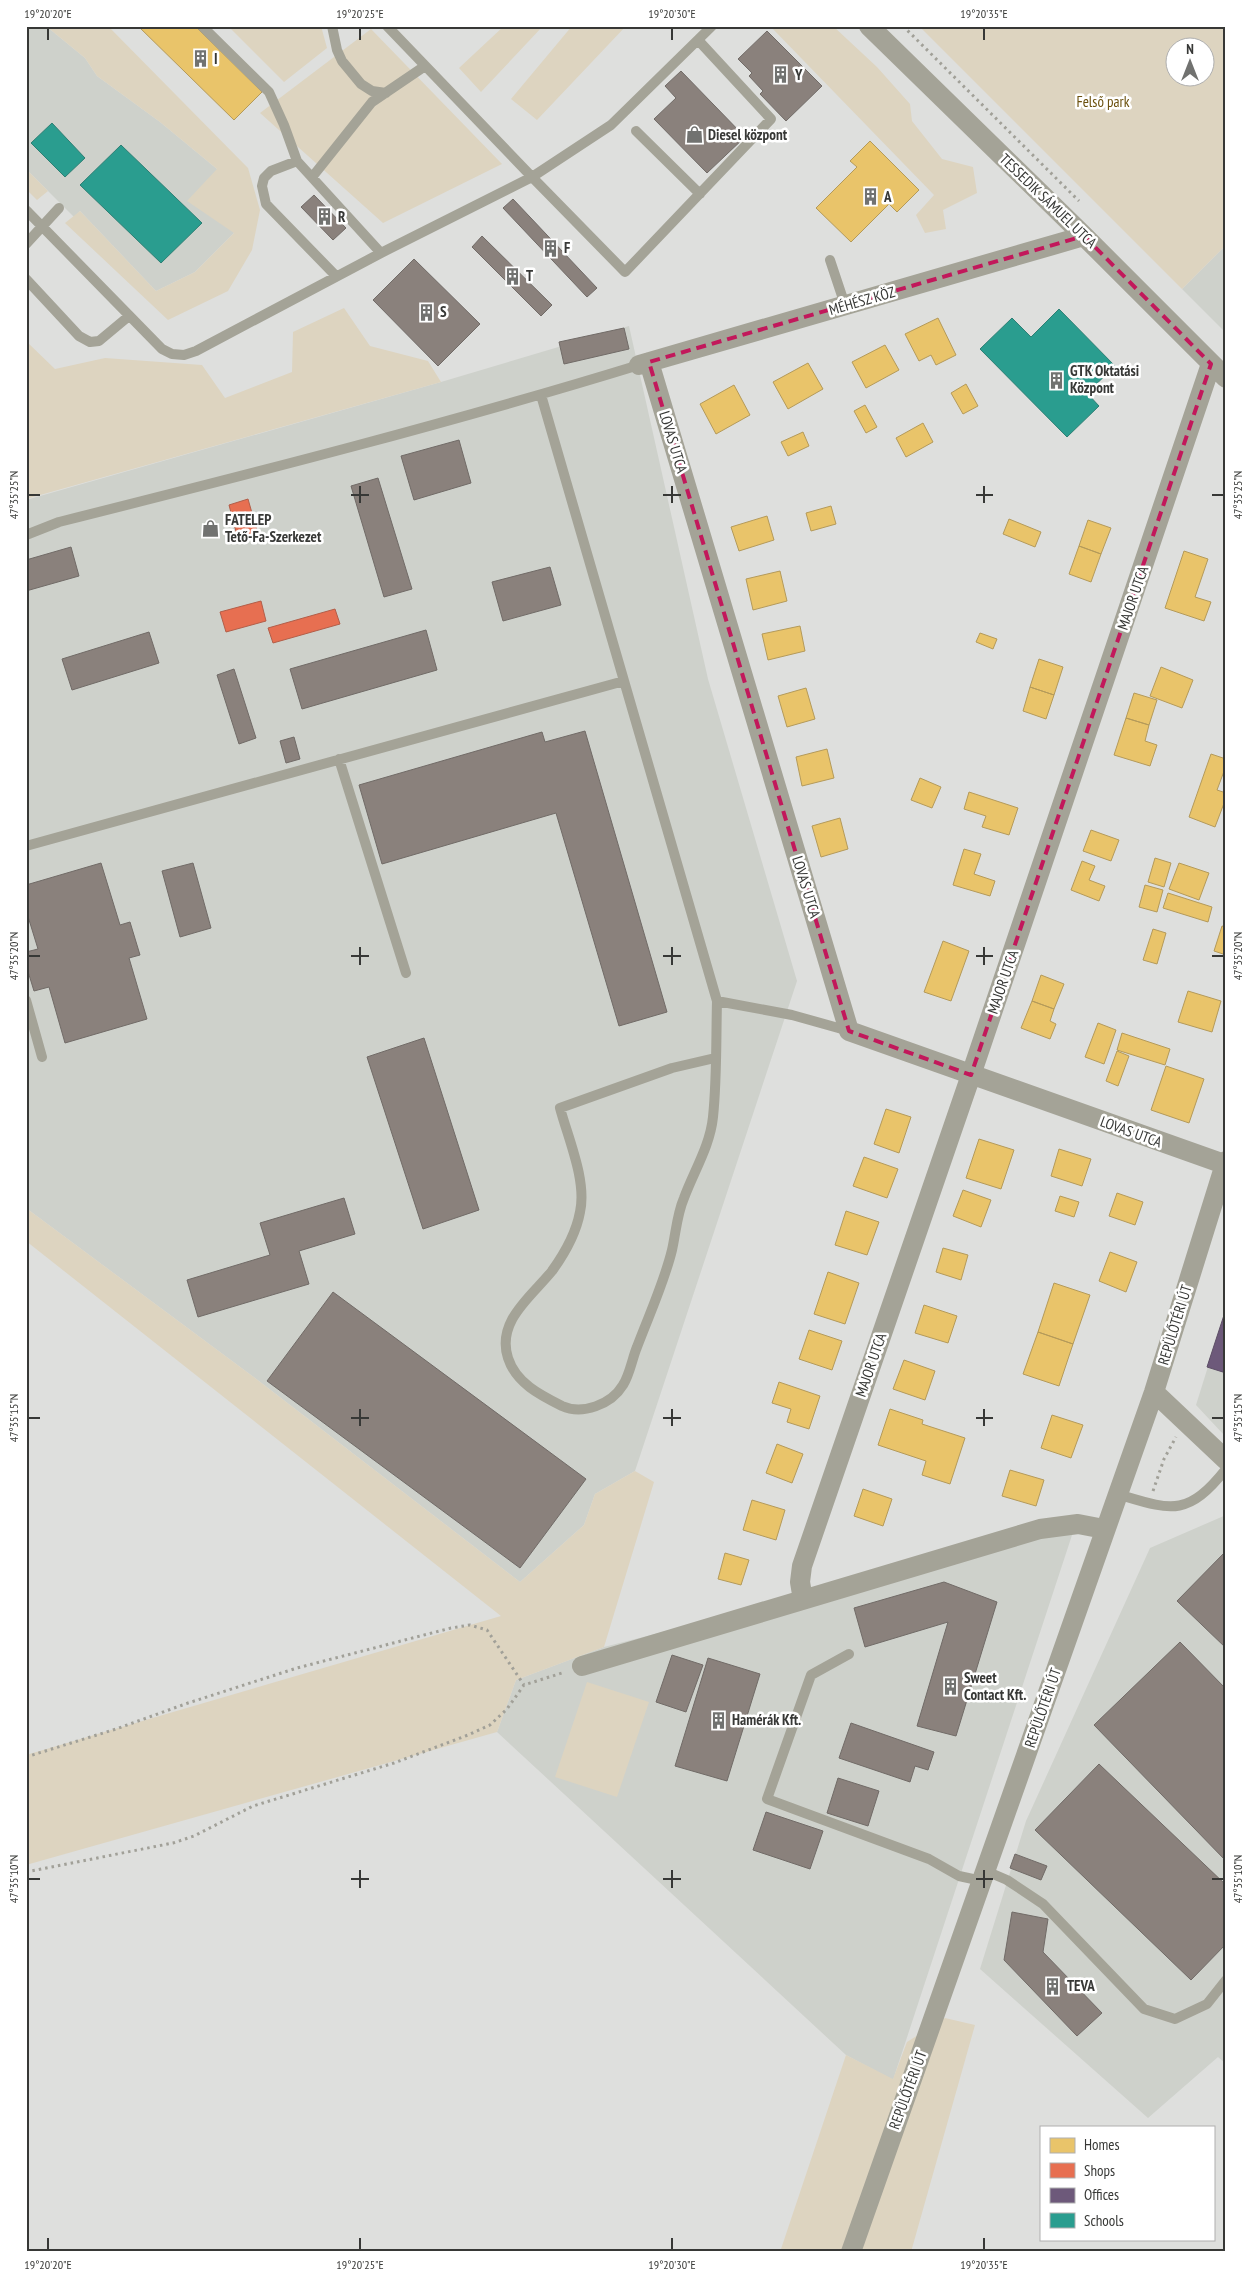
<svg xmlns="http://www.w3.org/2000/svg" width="1252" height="2278" font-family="'PT Sans Narrow',sans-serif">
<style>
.built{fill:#ced1cb}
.green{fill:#ddd4c0;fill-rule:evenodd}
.homes{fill:#e9c46a;stroke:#b49a5a}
.shops{fill:#e76f51;stroke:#b25e49}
.offices{fill:#6d597a;stroke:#5d4f66}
.schools{fill:#2a9d8f;stroke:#2e7f74}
.industry{fill:#8a817c;stroke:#716b67}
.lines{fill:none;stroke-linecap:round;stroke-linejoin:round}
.path{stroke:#a1a098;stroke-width:3;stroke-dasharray:2.5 4;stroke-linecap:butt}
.service{stroke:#a4a397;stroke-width:10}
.minor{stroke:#a4a397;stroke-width:20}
.marked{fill:none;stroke:#c2185b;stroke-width:4;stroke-dasharray:10 6;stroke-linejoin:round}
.ticks{fill:none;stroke:#373836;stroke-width:2}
.labels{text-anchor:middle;stroke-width:5;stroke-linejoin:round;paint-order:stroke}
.poi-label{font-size:15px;font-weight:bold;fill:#373836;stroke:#fff;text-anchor:start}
.park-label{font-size:15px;fill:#6b500d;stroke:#fff}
.street-label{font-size:15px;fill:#373836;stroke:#fff}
.neatline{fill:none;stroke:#373836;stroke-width:2}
.ticks-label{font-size:12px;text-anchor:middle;fill:#373836}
</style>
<rect width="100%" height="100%" fill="#dedfdd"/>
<path class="built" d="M26,26h20l39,32 12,18 63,46 57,47 17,64 -39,39 -39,19 -76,-80 -6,6 -48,-48z
M1226,245v88l-44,-44z
M629,326l79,353 89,302 -162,490 -40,23 -11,31 -64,57 -265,-204 -229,-170v-708l415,-118z
M1226,1309v125l-2,1 -28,-30z
M1226,1515v549l-8,-7 -70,61 -168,-149 46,-148 124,-273z
M1075,1526l-182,554 -47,-25 -349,-323 19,-52 88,-33z"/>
<path class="green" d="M46,26h62l140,142 12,42 -8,40 -24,41 -60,29 -103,-97 15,-12 76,80 39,-19 39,-39 -47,-32 30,-32 -57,-47 -63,-46 -12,-18z
M228,26h93l6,22 -43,34z
M504,26h39l-62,66 -22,-24z
M572,26h54l-89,94 -26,-21z
M770,26h63l44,41 33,37 2,17 30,38 31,8 4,26 -34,17 3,19 -21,4 -9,-18 18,-20z
M919,26h307v219l-44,44zM1174,48h30v30h-30z
M371,29l131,135 -119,59 -123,-110z
M26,169l22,22 -11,9 -11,-11z
M344,308l26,38 58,15 13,21 -415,117v-158l29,28 50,-11 97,7 23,33 67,-26 1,-40z
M26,1208l229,170 265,204 64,-57 11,-31 40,-23 19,11 -50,165 -88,33 -19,52 -471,133v-110l475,-139 -475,-375z
M587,1682l62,20 -32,95 -62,-20z
M945,2018l30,7 -64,227h-131l66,-197 47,24 14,-37z"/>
<path class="homes" d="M138,26h57l67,66 -28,28z
M870,141l49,49 -22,22 -8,-8 -38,38 -35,-34 41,-41 -7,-6z
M938,318l18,37 -20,10 -5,-10 -12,6 -14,-27z
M885,345l14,25 -33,18 -14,-26z
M808,363l15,26 -35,20 -15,-27z
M966,384l12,22 -15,8 -12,-21z
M734,385l16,30 -34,19 -16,-30z
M865,405l12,22 -11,6 -12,-22z
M923,423l10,19 -27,15 -10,-19z
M803,432l6,14 -21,10 -7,-14z
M831,506l5,18 -25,7 -5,-18z
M767,516l7,24 -35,11 -8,-24z
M1009,519l32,13 -6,15 -32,-13z
M1088,520l23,8 -10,26 -22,-8z
M1079,546l22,8 -10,28 -22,-8z
M1184,551l24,8 -13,38 16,5 -7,19 -39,-13z
M780,571l7,30 -34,9 -7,-31z
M800,626l5,25 -37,9 -6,-26z
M980,633l17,6 -4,10 -17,-7z
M1039,659l24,8 -9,28 -24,-8z
M1161,667l32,13 -11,28 -32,-12z
M1030,687l24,8 -8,24 -23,-8z
M806,688l9,31 -28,8 -9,-31z
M1134,693l23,7 -8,25 -23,-7z
M1126,718l23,7 -4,16 12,4 -7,21 -36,-11z
M827,749l7,29 -32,8 -6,-29z
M1211,754l15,5v7l-9,24 9,3v5l-11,29 -26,-10z
M920,778l21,9 -9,21 -21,-8z
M969,792l49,16 -9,27 -27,-8 4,-11 -22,-7z
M840,818l8,31 -27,8 -9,-31z
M1091,830l28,10 -8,21 -28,-10z
M964,849l17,5 -7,20 21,7 -5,15 -37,-11z
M1155,858l16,5 -7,24 -16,-5z
M1082,861l13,5 -6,14 16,6 -6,15 -28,-11z
M1179,863l30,10 -10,27 -30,-11z
M1145,885l18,5 -6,22 -18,-5z
M1168,893l44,14 -4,15 -45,-14z
M1222,926l4,1v28l-12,-4z
M1153,929l13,4 -9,31 -14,-4z
M943,941l26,10 -18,50 -27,-9z
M1041,975l23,9 -10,25 -22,-8z
M1188,991l33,10 -9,31 -34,-10z
M1032,1001l22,8 -4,12 6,3 -6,15 -29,-11z
M1098,1023l18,7 -12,34 -19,-7z
M1122,1033l48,16 -5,16 -48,-15z
M1117,1051l12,5 -11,30 -12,-5z
M1166,1066l38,13 -15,44 -38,-13z
M886,1109l25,8 -12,36 -25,-9z
M979,1139l35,11 -13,39 -35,-11z
M1059,1149l32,10 -9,27 -31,-10z
M864,1157l34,12 -11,29 -34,-12z
M963,1190l28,10 -10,27 -28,-11z
M1117,1193l26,9 -8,23 -26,-9z
M1060,1196l19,6 -5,15 -19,-6z
M846,1211l33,11 -12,33 -32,-10z
M943,1248l25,7 -7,25 -25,-8z
M1110,1252l27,10 -11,30 -27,-11z
M828,1272l31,11 -14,41 -31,-10z
M1054,1283l36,12 -17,49 -35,-12z
M924,1305l33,11 -9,27 -33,-10z
M809,1330l33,11 -10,29 -33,-11z
M1038,1332l35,12 -14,42 -36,-12z
M904,1360l31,11 -10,29 -32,-11z
M779,1382l41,14 -11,33 -22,-7 4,-13 -19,-6z
M890,1409l33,11 -1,4 43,14 -15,46 -28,-9 4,-14 -48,-16z
M1052,1415l31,10 -12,33 -30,-10z
M777,1444l26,10 -11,29 -26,-10z
M1010,1470l34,10 -8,26 -34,-10z
M863,1489l29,10 -9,27 -29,-10z
M752,1500l33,10 -9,30 -33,-10z
M725,1553l24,7 -8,25 -23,-6z"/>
<path class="shops" d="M248,499l10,35 -20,5 -9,-34z
M261,601l5,20 -40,11 -6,-20z
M335,609l5,15 -67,19 -5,-15z"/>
<path class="offices" d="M1226,1309v64l-19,-6z"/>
<path class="schools" d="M52,123l33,35 -20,19 -34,-34z
M121,145l81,78 -41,40 -81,-78z
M1059,309l56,57 -28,27 12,13 -32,31 -87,-88 32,-31 19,19z"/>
<path class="industry" d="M767,31l55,55 -36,35 -26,-27 3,-3 -14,-15 3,-3 -14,-14z
M681,71l64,66 -38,36 -53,-54 22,-21 -11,-12z
M314,195l32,33 -13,12 -32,-33z
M513,199l84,89 -10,9 -84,-89z
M482,236l70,69 -11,11 -69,-69z
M414,259l66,65 -42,42 -65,-66z
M624,328l5,21 -65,15 -5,-22z
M459,440l12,43 -57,17 -13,-44z
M378,478l34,111 -28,8 -33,-111z
M71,547l8,29 -53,15v-31z
M550,567l11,38 -58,16 -11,-39z
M426,630l11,40 -135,39 -12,-40z
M149,632l10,31 -87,27 -10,-31z
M234,669l22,69 -17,6 -22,-69z
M585,731l82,281 -48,14 -63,-213 -174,51 -23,-79 183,-53 3,10z
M294,737l6,22 -14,4 -6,-22z
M101,863l19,62 10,-3 10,33 -11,3 18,61 -82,24 -16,-56 -15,4 -8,-26v-13l12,-3 -12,-39v-25z
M193,863l18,65 -31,9 -18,-66z
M424,1038l55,172 -56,19 -56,-172z
M344,1198l11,36 -56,17 10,33 -111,33 -11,-37 83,-25 -10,-32z
M333,1292l253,187 -66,89 -253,-187z
M1226,1551v97l-49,-47z
M944,1582l53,20 -41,134 -39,-10 31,-104 -83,25 -11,-39z
M1180,1642l46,47v172l-132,-136z
M672,1655l31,10 -17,47 -30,-10z
M708,1658l52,16 -33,107 -52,-15z
M851,1723l83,29 -6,18 -13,-4 -5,16 -71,-24z
M1099,1764l127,121v59l-35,36 -156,-150z
M838,1778l41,13 -11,35 -41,-13z
M766,1812l57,19 -13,38 -57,-19z
M1015,1854l32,12 -6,14 -31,-12z
M1012,1912l36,7 -5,33 59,61 -25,23 -73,-76z"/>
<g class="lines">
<path class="path" d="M903,26l176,175
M1153,1491l11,-32 12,-22
M26,1757l90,-28 72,-26 109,-35 154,-40 19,-3 17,5 37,55
M26,1872l147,-29 21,-7 59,-30 141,-43 74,-28 22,-10 17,-16 17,-24 41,-13"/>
<path class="service" d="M202,26l67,66 15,33 13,36 84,92
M332,26l5,24 5,11 19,23 11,7 14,2
M387,26l145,151 79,-52 101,-99
M636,131l64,63
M297,161l-26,10 -7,7 -2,8 4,18 70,72
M313,176l59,-74 53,-36
M26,210l136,139 10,5 12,1 12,-4 185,-98 151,-76 93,95 146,-153 -73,-79
M26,244l33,-36
M830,260l15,45
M26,279l53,57 11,6 9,-1 30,-25
M541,395l176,606 75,14 57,16
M26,535l33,-13c195,-49 388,-98 580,-157
M339,759l67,214
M26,846l598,-165
M26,1000l16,57
M715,1058l-43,10 -112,40c8,30 27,73 20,104 -4,22 -15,41 -28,59 -20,25 -56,50 -44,87 8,25 32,37 54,48 20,9 49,-1 61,-21 7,-11 9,-26 14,-38 12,-32 27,-64 35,-97 4,-18 5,-36 12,-52 10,-27 26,-52 29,-81 4,-38 3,-78 4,-116
M1117,1494c54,16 70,24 109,-25
M849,1654l-38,21 -44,124 162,60 30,17 23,5
M986,1871l21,9 36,24 101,105 31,10 32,-15 19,-24"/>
<path class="minor" d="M869,26l215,210 142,142
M649,362l200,669 375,133
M639,365l445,-129
M1154,1392l72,68
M803,1600l-3,-18 2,-16 169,-491 240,-711
M582,1666l458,-137 38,-5 26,5
M851,2252l303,-860 72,-231"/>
</g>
<path class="marked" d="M1084,236l127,128 -240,711 -122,-44 -200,-669z"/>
<path class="ticks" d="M48,28v12M360,28v12M672,28v12M984,28v12M360,486v17M672,486v17M984,486v17M28,495h12M351,495h18M663,495h18M976,495h17M1212,495h12M360,947v18M672,947v18M984,947v18M28,956h12M351,956h18M663,956h18M976,956h17M1212,956h12M360,1409v17M672,1409v17M984,1409v17M28,1418h12M351,1418h18M663,1418h18M976,1418h17M1212,1418h12M360,1870v18M672,1870v18M984,1870v18M28,1879h12M351,1879h18M663,1879h18M976,1879h17M1212,1879h12M48,2238v12M360,2238v12M672,2238v12M984,2238v12"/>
<defs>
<symbol id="building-bare" viewBox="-9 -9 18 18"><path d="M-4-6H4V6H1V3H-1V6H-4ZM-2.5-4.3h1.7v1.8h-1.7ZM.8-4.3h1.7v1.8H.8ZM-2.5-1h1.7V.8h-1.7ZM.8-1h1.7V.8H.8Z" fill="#717270" stroke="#fff" stroke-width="2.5" paint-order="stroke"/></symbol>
<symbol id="shop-bare" viewBox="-9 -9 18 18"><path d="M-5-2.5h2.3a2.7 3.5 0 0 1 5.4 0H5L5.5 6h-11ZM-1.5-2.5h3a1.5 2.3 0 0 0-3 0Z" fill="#717270" stroke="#fff" stroke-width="2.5" paint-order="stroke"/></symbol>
</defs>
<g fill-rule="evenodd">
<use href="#building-bare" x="188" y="46" width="25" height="25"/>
<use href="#building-bare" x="768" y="62" width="25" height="25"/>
<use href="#shop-bare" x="682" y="122" width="25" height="25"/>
<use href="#building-bare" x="858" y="184" width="25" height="25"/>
<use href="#building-bare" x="312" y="204" width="25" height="25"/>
<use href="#building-bare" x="538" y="236" width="25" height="25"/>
<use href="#building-bare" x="500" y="264" width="25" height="25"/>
<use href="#building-bare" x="414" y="300" width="25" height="25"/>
<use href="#building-bare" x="1044" y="368" width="25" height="25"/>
<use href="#shop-bare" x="198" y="516" width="25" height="25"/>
<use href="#building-bare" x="938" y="1674" width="25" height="25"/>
<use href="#building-bare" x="706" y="1708" width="25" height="25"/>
<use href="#building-bare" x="1040" y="1974" width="25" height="25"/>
</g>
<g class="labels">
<g class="poi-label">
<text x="214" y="64">I</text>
<text x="795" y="80">Y</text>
<text x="708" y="140">Diesel központ</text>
<text x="884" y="202">A</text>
<text x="338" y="222">R</text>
<text x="564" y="253">F</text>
<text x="526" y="281">T</text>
<text x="440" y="317">S</text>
<text x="1070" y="376">GTK Oktatási<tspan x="1070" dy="17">Központ</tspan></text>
<text x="225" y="525">FATELEP<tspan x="225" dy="17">Tető-Fa-Szerkezet</tspan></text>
<text x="964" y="1683">Sweet<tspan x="964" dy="17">Contact Kft.</tspan></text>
<text x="732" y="1725">Hamérák Kft.</text>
<text x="1067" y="1991">TEVA</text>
</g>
<g class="park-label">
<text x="1103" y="107">Felső park</text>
</g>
<g class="street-label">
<text transform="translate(1048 201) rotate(44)" y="5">TESSEDIK SÁMUEL UTCA</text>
<text transform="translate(862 301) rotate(-16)" y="5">MÉHÉSZ KÖZ</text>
<text transform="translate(673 442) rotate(73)" y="5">LOVAS UTCA</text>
<text transform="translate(1133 598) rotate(-71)" y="5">MAJOR UTCA</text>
<text transform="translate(806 887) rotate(73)" y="5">LOVAS UTCA</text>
<text transform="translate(1003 982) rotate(-71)" y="5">MAJOR UTCA</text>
<text transform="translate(1131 1132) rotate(20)" y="5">LOVAS UTCA</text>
<text transform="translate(1175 1325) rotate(-73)" y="5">REPÜLŐTÉRI ÚT</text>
<text transform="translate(871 1365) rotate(-71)" y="5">MAJOR UTCA</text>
<text transform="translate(1043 1708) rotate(-71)" y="5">REPÜLŐTÉRI ÚT</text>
<text transform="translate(908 2090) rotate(-70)" y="5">REPÜLŐTÉRI ÚT</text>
</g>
</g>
<rect width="1252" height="2278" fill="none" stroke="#ffffff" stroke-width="55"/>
<rect x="1040" y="2126" width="175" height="115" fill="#ffffff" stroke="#afafaf"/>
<rect x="1050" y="2138" width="25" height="15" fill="#e9c46a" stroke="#afafaf"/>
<text x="1084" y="2150" font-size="15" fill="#373836">Homes</text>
<rect x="1050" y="2163" width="25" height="15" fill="#e76f51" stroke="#afafaf"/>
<text x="1084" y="2176" font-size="15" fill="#373836">Shops</text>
<rect x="1050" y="2188" width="25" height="15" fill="#6d597a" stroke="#afafaf"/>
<text x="1084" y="2200" font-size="15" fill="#373836">Offices</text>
<rect x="1050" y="2213" width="25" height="15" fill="#2a9d8f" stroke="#afafaf"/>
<text x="1084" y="2226" font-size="15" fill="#373836">Schools</text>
<g transform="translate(1190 62)"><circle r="24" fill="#ffffff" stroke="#afafaf"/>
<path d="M0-4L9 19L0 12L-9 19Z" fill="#717270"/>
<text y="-8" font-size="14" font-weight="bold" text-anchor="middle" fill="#373836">N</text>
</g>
<rect x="28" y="28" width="1196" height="2222" class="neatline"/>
<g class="ticks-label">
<text x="48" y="18">19°20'20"E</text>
<text x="360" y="18">19°20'25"E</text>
<text x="672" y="18">19°20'30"E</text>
<text x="984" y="18">19°20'35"E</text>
<text transform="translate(14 495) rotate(-90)" y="4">47°35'25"N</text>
<text transform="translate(1238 495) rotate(-90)" y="4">47°35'25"N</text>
<text transform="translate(14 956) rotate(-90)" y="4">47°35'20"N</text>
<text transform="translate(1238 956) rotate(-90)" y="4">47°35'20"N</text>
<text transform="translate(14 1418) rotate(-90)" y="4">47°35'15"N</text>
<text transform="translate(1238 1418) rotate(-90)" y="4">47°35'15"N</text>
<text transform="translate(14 1879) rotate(-90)" y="4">47°35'10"N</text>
<text transform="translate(1238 1879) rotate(-90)" y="4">47°35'10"N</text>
<text x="48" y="2269">19°20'20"E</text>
<text x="360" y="2269">19°20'25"E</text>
<text x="672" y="2269">19°20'30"E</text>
<text x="984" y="2269">19°20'35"E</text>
</g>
</svg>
